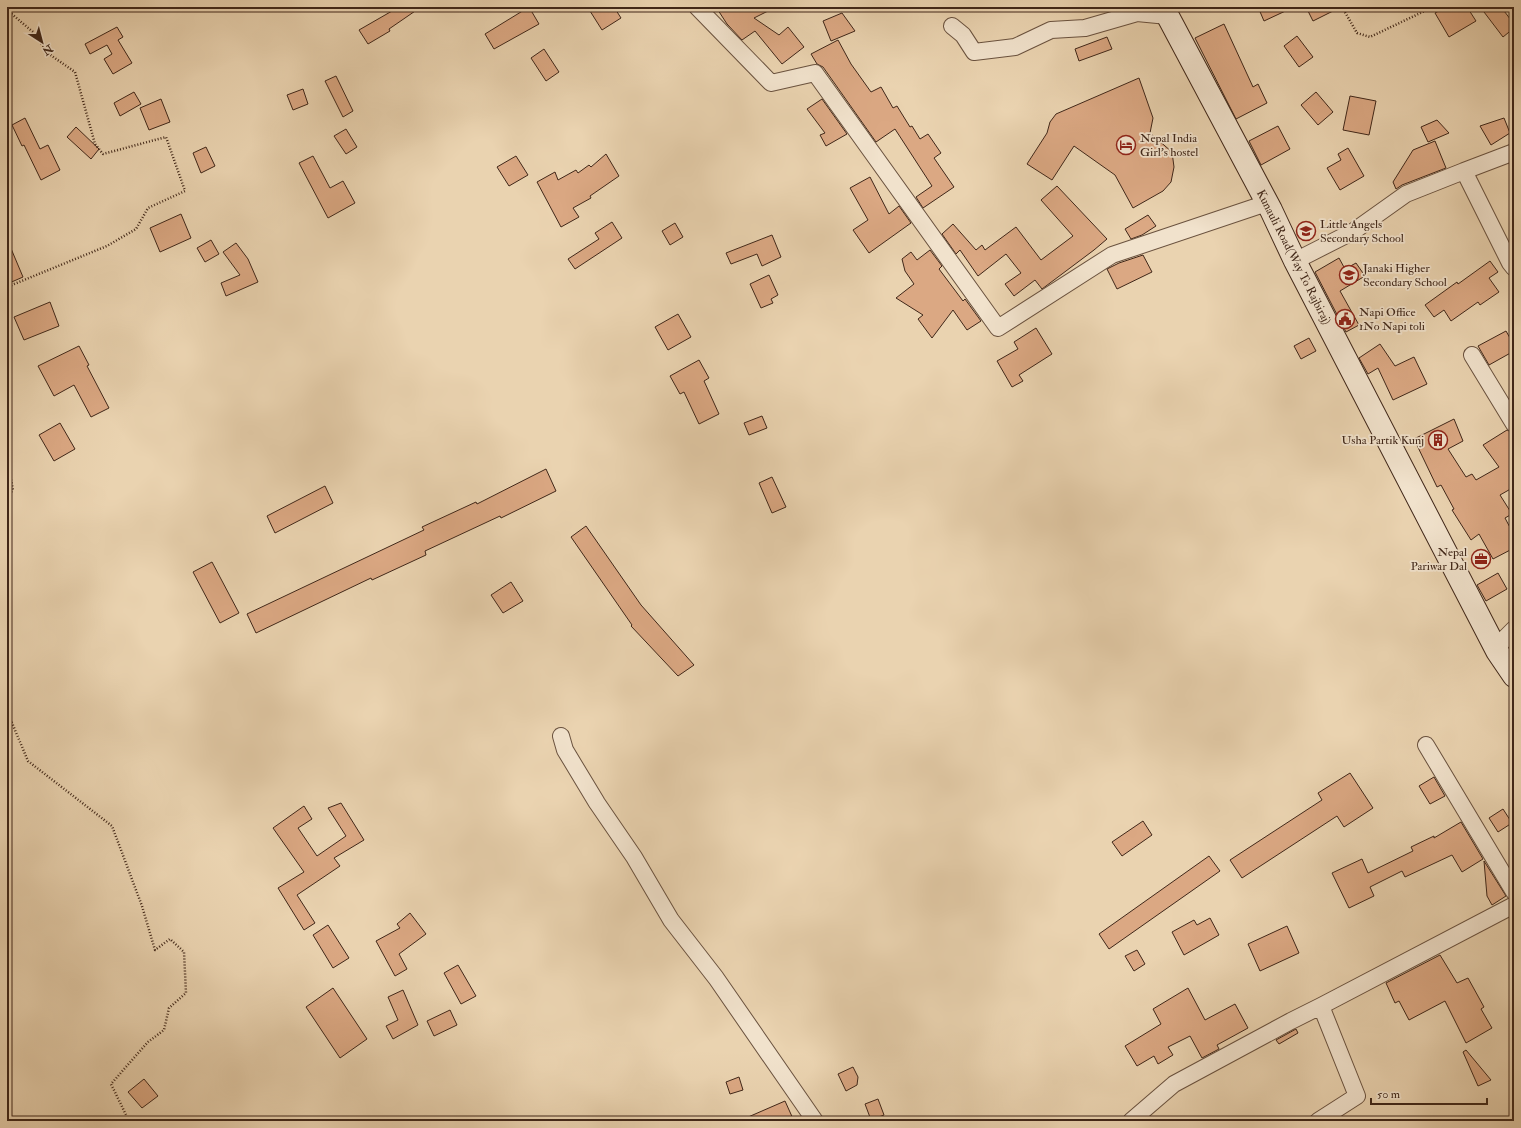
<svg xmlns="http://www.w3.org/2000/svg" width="1521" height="1128" font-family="'IM FELL Double Pica',serif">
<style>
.building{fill:#dba883;stroke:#402719}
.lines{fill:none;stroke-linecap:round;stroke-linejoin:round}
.street-casing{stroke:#6a523f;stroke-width:18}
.secondary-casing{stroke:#402719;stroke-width:24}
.path{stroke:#402719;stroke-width:2.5;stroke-dasharray:1 2;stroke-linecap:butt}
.street{stroke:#f1e2cc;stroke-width:16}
.secondary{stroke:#f1e2cc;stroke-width:22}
.labels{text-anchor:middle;stroke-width:3.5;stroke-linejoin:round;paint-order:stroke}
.poi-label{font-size:12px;fill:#402719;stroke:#f1e2cc;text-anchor:start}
.street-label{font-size:12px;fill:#402719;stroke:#f1e2cc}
</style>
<rect width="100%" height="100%" fill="#ead3b0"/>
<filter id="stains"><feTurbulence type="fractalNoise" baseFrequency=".005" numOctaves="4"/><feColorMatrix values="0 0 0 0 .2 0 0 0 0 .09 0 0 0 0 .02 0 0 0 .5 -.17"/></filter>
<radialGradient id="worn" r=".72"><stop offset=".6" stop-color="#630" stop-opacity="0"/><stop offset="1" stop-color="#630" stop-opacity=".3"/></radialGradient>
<path class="building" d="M389,7h32l-32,22 1,2 -22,13 -9,-14 33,-19z
M529,7l10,17 -45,25 -9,-15z
M597,7h17l7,11 -19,12 -12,-19z
M716,7h60l-22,11 25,17 9,-8 16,20 -22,17 -27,-33 -13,9 -15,-16z
M1258,7h36l-30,14z
M1306,7h35l-28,14z
M1446,7h21l9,14 -27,16 -14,-24z
M1491,7h10l13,17v4l-11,9 -19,-25z
M842,13l13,18 -24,10 -8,-20z
M1224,24l29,63 5,-3 9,19 -31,16 -41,-81z
M117,27l6,10 -5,3 14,23 -19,11 -9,-15 8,-5 -5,-9 -17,9 -5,-10z
M1297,36l16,21 -14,10 -15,-21z
M1107,37l5,12 -33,12 -4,-12z
M838,40l13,24 20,28 10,-5 12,21 4,-2 13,21 2,-1 8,13 8,-5 13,19 -7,5 20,29 -31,21 -7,-11 16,-11 -37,-57 -19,13 -53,-75 -6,-3 -6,-10z
M544,49l15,23 -13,9 -15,-23z
M336,76l17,35 -10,6 -18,-36z
M1139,78l14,40 -3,15 22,19 2,15 -3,15 -8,9 -30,17 -18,-33 -41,-29 -22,34 -25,-16 20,-31 3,-11 6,-8z
M303,89l5,15 -15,6 -6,-15z
M134,92l7,12 -21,12 -6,-13z
M1316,92l17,20 -15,13 -17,-20z
M1350,96l26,5 -7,34 -26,-5z
M161,99l9,23 -21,8 -9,-22z
M822,99l25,35 -21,12 -6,-11 5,-2 -18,-24z
M25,118l15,31 8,-4 12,25 -19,10 -17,-35 -2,1 -10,-21z
M1504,118l6,15 -19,12 -11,-19z
M1437,120l12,13 -21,9 -7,-15z
M1278,126l12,23 -29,16 -12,-24z
M76,127l23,22 -8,10 -24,-22z
M346,129l11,18 -11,7 -12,-18z
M1435,141l11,27 -44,17 -6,4 -3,-7 20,-32z
M206,147l9,19 -14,7 -8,-20z
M1348,148l16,28 -24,14 -13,-22 14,-8 -3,-6z
M606,154l13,22 -29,20 1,2 -18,10 6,9 -18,10 -24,-45 18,-10 3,8 18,-10 2,3 11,-8 2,2z
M313,156l17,32 13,-7 12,22 -27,15 -29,-55z
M516,156l12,19 -19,11 -12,-19z
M870,177l19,37 10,-8 12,17 -42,30 -16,-23 15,-10 -18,-32z
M1057,186l50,53 -13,11 -52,39 -7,-9 -21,16 -9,-12 16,-11 -15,-19 -28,22 -18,-26 -4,4 -14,-20 11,-10 23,26 6,-5 3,5 31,-23 25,33 32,-24 -32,-36z
M181,214l10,24 -31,14 -10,-24z
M1148,215l8,11 -14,9 -11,4 -6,-10z
M612,222l10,16 -47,31 -7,-10 31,-20 -4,-6z
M675,223l8,14 -13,8 -8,-14z
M772,235l9,22 -19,9 -5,-12 -26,10 -5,-11z
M7,239l16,38 -16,7z
M211,240l8,14 -14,8 -8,-14z
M236,243l12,16 10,23 -32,14 -5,-13 19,-8 -17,-23z
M930,250l12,16 -3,3 24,32 2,-2 16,22 -14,9 -14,-20 -21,28 -14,-19 5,-4 -27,-17 18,-14 -9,-13 -3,-12 9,-7 6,8z
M1143,255l9,17 -35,17 -10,-20 12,-6z
M1339,258l6,11 11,-6 9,13 -25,15 19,34 -13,7 -31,-60z
M1490,261l8,11 -9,6 10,14 -19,13 -2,-3 -27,19 -7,-11 -10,7 -9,-12 32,-23 1,2z
M769,275l9,20 -7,4 2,4 -12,5 -11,-24z
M50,302l9,24 -35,14 -10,-23z
M678,314l13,23 -23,13 -13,-23z
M1036,328l16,26 -33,21 4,6 -11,6 -15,-26 21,-12 -4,-7z
M1506,331l8,14v6l-25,14 -11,-19z
M1309,338l7,13 -15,8 -7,-13z
M1380,344l15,22 19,-9 13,27 -34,16 -15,-32 -10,6 -9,-16z
M79,346l10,19 -2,1 22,42 -18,9 -17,-32 -20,11 -16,-30z
M699,360l10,18 -5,3 15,33 -20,10 -15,-32 -4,2 -10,-18z
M762,416l5,12 -18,7 -5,-12z
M1454,419l9,22 -15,8 18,28 6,-3 4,6 23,-13 -16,-22 24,-15 7,3v54l-14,8 12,19 -7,4 9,17v13l-21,11 -14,-25 -8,6 -19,-30 2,-1 -13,-24 -4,2 -23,-48z
M60,423l15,26 -21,12 -15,-26z
M546,469l10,22 -55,27 -1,-2 -75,35 1,4 -54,25 -1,-2 -115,55 -9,-19 177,-84 -2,-3 54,-25 1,2z
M772,477l14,30 -14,6 -13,-30z
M325,486l8,17 -58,30 -8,-17z
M586,526l55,79 53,60 -16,11 -47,-50 1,-1 -61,-88z
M212,562l27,51 -19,10 -27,-51z
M1498,573l9,16 -21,12 -9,-16z
M511,582l12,19 -20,12 -12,-18z
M1350,773l23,35 -29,19 -7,-11 -95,62 -12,-18 92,-60 -4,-7z
M1434,777l11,19 -15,8 -11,-18z
M341,803l23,37 -30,18 6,8 -43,29 18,28 -11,7 -26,-42 26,-16 -31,-44 31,-22 8,13 -14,9 19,28 29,-20 -18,-28z
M1503,809l9,14 -14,9 -9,-14z
M1143,821l9,14 -30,21 -10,-14z
M1461,822l22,37 -21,13 -10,-17 -47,22 -3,-6 -32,16 4,9 -25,12 -17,-35 30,-14 6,14 45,-22 -2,-4 23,-11v2z
M1209,856l11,15 -111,78 -10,-15z
M1484,861l22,35 -14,9 -5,-9z
M410,913l16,21 -27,20 8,15 -12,7 -19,-35 24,-13 -3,-4z
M1210,918l9,17 -35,20 -12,-23 22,-12 3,5z
M328,925l21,33 -16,10 -20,-33z
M1287,926l12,27 -39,18 -12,-27z
M1137,950l8,14 -11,7 -9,-15z
M1440,955l17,28 11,-5 16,29 -3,2 11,19 -26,15 -21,-42 -36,19 -10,-19 -4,2 -9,-20z
M458,965l18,31 -15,8 -17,-31z
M333,988l34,51 -27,19 -34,-51z
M1188,988l17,32 30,-16 13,24 -31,17 2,4 -17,9 -12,-22 -22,11 5,8 -15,9 -4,-8 -17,10 -12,-20 36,-22 -8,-15z
M403,990l15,35 -25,14 -7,-13 12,-6 -10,-23z
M450,1010l7,15 -23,11 -7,-15z
M1296,1029l2,4 -19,11 -3,-4z
M1466,1050l25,30 -13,6 -15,-34z
M853,1067l5,10 -1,8 -11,6 -8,-17z
M739,1077l4,13 -13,4 -4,-12z
M144,1079l14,17 -16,12 -14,-16z
M878,1099l6,16 -13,5 -6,-16z
M785,1101l9,20h-55z"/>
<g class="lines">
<defs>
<path id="street" d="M697,7l74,76 44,-10 183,255 114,-73 155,-52
M952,26l11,9 11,17 41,-5 36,-17 34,-2 52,-15 31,3
M1464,171l50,-19
M1295,261l59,-30 52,-37 58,-23 46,92 4,5
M1472,355l42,69
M1497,651l7,-12 10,-10
M561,736l4,14 32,53 37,54 37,63 45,58 99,143
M1426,745l88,147
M1131,1121l43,-37 117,-63 30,-15 193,-101
M1318,1121l39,-25 -36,-90"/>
<path id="secondary" d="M1163,7l108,203 24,51 202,390 17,25"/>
</defs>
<use href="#street" class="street-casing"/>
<use href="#secondary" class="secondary-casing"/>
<path class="path" d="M1342,7l15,26 13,4 63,-30
M7,10l26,22 16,22 26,18 20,72 8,10 63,-17 19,54 -37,17 -12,21 -29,17 -100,41
M7,459l6,31 -6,6
M7,711l21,50 84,65 30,80 13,44 15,-11 14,13 2,41 -17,15 -5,22 -16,12 -37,42 18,37"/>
<use href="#street" class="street"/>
<use href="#secondary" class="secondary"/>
</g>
<defs>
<symbol id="hotel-ring" viewBox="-11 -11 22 22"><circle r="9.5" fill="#f1e2cc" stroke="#8f2418" stroke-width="1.5"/><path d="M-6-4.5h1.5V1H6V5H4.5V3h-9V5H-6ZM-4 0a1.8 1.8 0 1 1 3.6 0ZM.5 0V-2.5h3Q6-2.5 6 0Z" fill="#8f2418"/></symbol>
<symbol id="school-ring" viewBox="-11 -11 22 22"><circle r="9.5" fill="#f1e2cc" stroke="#8f2418" stroke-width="1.5"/><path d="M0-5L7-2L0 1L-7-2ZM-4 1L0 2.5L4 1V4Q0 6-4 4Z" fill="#8f2418"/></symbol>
<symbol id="civic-ring" viewBox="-11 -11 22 22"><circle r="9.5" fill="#f1e2cc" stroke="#8f2418" stroke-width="1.5"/><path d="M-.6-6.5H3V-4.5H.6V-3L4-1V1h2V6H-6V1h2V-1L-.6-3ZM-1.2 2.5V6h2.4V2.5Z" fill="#8f2418"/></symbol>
<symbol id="building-ring" viewBox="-11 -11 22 22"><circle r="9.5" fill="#f1e2cc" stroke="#8f2418" stroke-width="1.5"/><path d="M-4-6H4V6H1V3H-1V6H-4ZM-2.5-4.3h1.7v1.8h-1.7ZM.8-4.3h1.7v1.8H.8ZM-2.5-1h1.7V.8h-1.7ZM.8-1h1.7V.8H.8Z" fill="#8f2418"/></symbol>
<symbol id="office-ring" viewBox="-11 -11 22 22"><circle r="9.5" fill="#f1e2cc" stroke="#8f2418" stroke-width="1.5"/><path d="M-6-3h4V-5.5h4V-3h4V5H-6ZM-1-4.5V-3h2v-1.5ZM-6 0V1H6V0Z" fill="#8f2418"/></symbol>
</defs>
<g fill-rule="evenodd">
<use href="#hotel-ring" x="1115" y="134" width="22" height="22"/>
<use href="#school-ring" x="1295" y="220" width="22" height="22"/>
<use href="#school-ring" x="1338" y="264" width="22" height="22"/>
<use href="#civic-ring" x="1334" y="308" width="22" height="22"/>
<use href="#building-ring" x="1427" y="429" width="22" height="22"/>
<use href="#office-ring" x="1470" y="548" width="22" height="22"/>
</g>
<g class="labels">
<g class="poi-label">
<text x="1140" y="142">Nepal India<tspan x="1140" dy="14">Girl's hostel</tspan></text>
<text x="1320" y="228">Little Angels<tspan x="1320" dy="14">Secondary School</tspan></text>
<text x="1363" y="272">Janaki Higher<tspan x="1363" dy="14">Secondary School</tspan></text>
<text x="1359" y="316">Napi Office<tspan x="1359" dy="14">1No Napi toli</tspan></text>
<text x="1424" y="444" text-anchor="end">Usha Partik Kunj</text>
<text x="1467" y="556" text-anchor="end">Nepal<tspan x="1467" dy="14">Pariwar Dal</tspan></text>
</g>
<g class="street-label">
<text transform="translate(1294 257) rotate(63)" y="4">Kunauli Road(Way To Rajbiraj)</text>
</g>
</g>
<rect width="1521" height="1128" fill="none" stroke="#ead3b0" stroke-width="24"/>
<rect x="8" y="8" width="1505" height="1112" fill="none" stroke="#402719" stroke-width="2"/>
<rect x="12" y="12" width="1497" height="1104" fill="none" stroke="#402719"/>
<g transform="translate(42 42) rotate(144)" stroke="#f1e2cc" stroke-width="3" paint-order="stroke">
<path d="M0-3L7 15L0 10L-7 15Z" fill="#402719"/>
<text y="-6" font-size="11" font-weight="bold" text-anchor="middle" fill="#402719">N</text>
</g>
<path d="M1371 1098v6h116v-6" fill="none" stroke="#402719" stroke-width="2"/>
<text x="1377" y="1098" font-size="12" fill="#402719" stroke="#f1e2cc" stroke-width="3" paint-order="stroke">50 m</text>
<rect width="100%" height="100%" filter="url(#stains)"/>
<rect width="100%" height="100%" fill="url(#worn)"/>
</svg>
